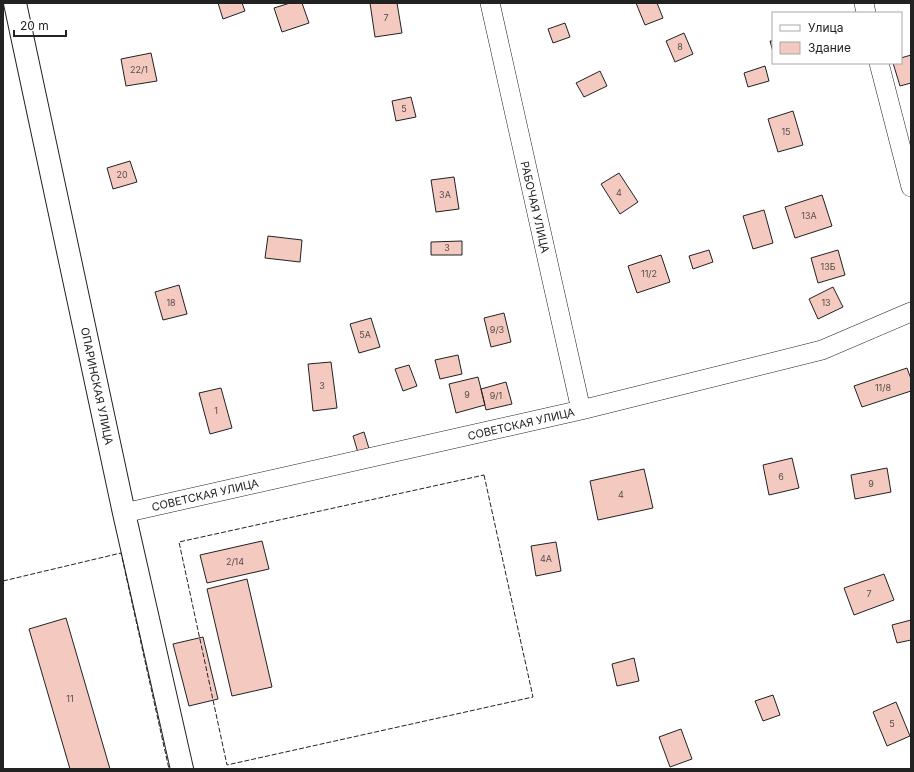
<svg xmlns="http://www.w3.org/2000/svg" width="914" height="772" font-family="Inter,sans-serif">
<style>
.building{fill:#f3c9c0;stroke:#222}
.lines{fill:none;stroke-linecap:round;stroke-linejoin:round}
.minor-casing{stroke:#222;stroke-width:20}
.major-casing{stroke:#222;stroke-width:24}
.minor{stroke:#fff;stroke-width:19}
.major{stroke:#fff;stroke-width:22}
.fence{stroke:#222;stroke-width:1;stroke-dasharray:5 2;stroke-linecap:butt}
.labels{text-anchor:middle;stroke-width:3;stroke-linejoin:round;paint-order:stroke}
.number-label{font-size:9px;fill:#564c4a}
.street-label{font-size:11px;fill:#222;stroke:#fff}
</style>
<rect width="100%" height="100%" fill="#fff"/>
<path class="building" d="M218,3h24l3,8 -22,8z
M290,3h12l7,20 -27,9 -8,-24z
M370,3h27l5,30 -27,4z
M636,3h21l6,15 -18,7z
M565,23l5,14 -17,6 -5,-14z
M684,33l9,21 -18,8 -9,-21z
M770,41h3v11z
M151,53l6,28 -31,5 -5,-27z
M911,55v28l-11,3 -7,-23h8v-5z
M765,66l4,15 -21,6 -4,-14z
M600,71l7,15 -23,11 -8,-14z
M411,97l5,20 -20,4 -4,-20z
M793,111l10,34 -25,7 -10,-33z
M130,161l7,21 -24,7 -6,-21z
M619,173l19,29 -18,12 -19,-30z
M454,177l5,32 -23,3 -5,-32z
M822,195l10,31 -37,12 -10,-31z
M764,210l9,33 -20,6 -10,-33z
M268,236l34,4 -2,22 -35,-4z
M462,241v14h-31v-13z
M709,250l4,12 -20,7 -4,-13z
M838,250l7,25 -27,8 -7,-25z
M661,255l9,27 -33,11 -9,-27z
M179,285l8,29 -24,6 -8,-28z
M833,287l10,20 -25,12 -9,-20z
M504,313l7,29 -20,5 -7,-29z
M371,318l9,29 -21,6 -9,-29z
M458,355l4,19 -22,5 -5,-19z
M331,362l6,46 -24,3 -5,-47z
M409,365l8,21 -14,5 -8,-22z
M907,368l4,11v12l-49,16 -8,-21z
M478,377l7,28 -29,8 -7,-29z
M506,382l6,22 -26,6 -5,-21z
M221,388l11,40 -22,6 -11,-41z
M364,432l6,20 -11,4 -6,-20z
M792,458l7,30 -30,7 -6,-30z
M887,468l4,24 -36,7 -4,-24z
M644,469l9,39 -55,12 -8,-39z
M262,541l7,28 -62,14 -7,-28z
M556,542l5,29 -25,5 -5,-30z
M884,574l10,26 -40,15 -10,-27z
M247,579l25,108 -40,9 -25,-107z
M66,618l44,151h-40l-41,-140z
M911,620v20l-14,3 -5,-18z
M203,637l15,62 -29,7 -16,-62z
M634,658l5,23 -22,5 -5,-22z
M773,695l7,20 -17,6 -8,-20z
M896,702l14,34 -23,10 -14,-34z
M681,729l11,30 -22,8 -11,-30z"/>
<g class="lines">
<defs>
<path id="minor" d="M490,3l91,407
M864,3l2,10
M879,63l32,124
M124,513l457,-103 241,-60 89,-38"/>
<path id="major" d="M15,3l109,510 58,256"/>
</defs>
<use href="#minor" class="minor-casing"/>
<use href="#major" class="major-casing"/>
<use href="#minor" class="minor"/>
<use href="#major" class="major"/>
<path class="fence" d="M484,475l49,222 -306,68 -48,-223z
M3,581l118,-28 48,216"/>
</g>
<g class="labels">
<g class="number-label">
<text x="386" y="21">7</text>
<text x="680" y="50">8</text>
<text x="139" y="73">22/1</text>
<text x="404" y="112">5</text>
<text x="786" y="135">15</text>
<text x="122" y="178">20</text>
<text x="619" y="196">4</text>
<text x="445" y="198">3А</text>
<text x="809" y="219">13А</text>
<text x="447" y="251">3</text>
<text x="828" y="270">13Б</text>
<text x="649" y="277">11/2</text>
<text x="171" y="306">18</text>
<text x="826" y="306">13</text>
<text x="497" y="333">9/3</text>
<text x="365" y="338">5А</text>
<text x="322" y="389">3</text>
<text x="883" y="391">11/8</text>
<text x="467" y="398">9</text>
<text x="496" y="399">9/1</text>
<text x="216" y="414">1</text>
<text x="781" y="480">6</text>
<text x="871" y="487">9</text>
<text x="621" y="498">4</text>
<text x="546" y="562">4А</text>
<text x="235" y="565">2/14</text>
<text x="869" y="597">7</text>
<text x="70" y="702">11</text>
<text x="892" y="727">5</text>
</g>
<g class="street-label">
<text transform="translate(535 207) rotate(77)" y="4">РАБОЧАЯ УЛИЦА</text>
<text transform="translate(97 386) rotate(78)" y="4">ОПАРИНСКАЯ УЛИЦА</text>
<text transform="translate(521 424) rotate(-13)" y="4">СОВЕТСКАЯ УЛИЦА</text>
<text transform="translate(205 495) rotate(-13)" y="4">СОВЕТСКАЯ УЛИЦА</text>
</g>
</g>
<rect width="914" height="772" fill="none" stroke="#222222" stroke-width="8"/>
<rect x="772" y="12" width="130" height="52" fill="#ffffff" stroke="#a7a7a7"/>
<rect x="780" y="25" width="20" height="6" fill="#ffffff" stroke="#a7a7a7"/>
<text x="808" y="32" font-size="12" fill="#222222">Улица</text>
<rect x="780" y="42" width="20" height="12" fill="#f3c9c0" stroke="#a7a7a7"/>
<text x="808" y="52" font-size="12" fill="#222222">Здание</text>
<path d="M14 30v6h52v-6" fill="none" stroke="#222222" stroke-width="2"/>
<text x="20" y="30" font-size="12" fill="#222222" stroke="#ffffff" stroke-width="3" paint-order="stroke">20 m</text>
</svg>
